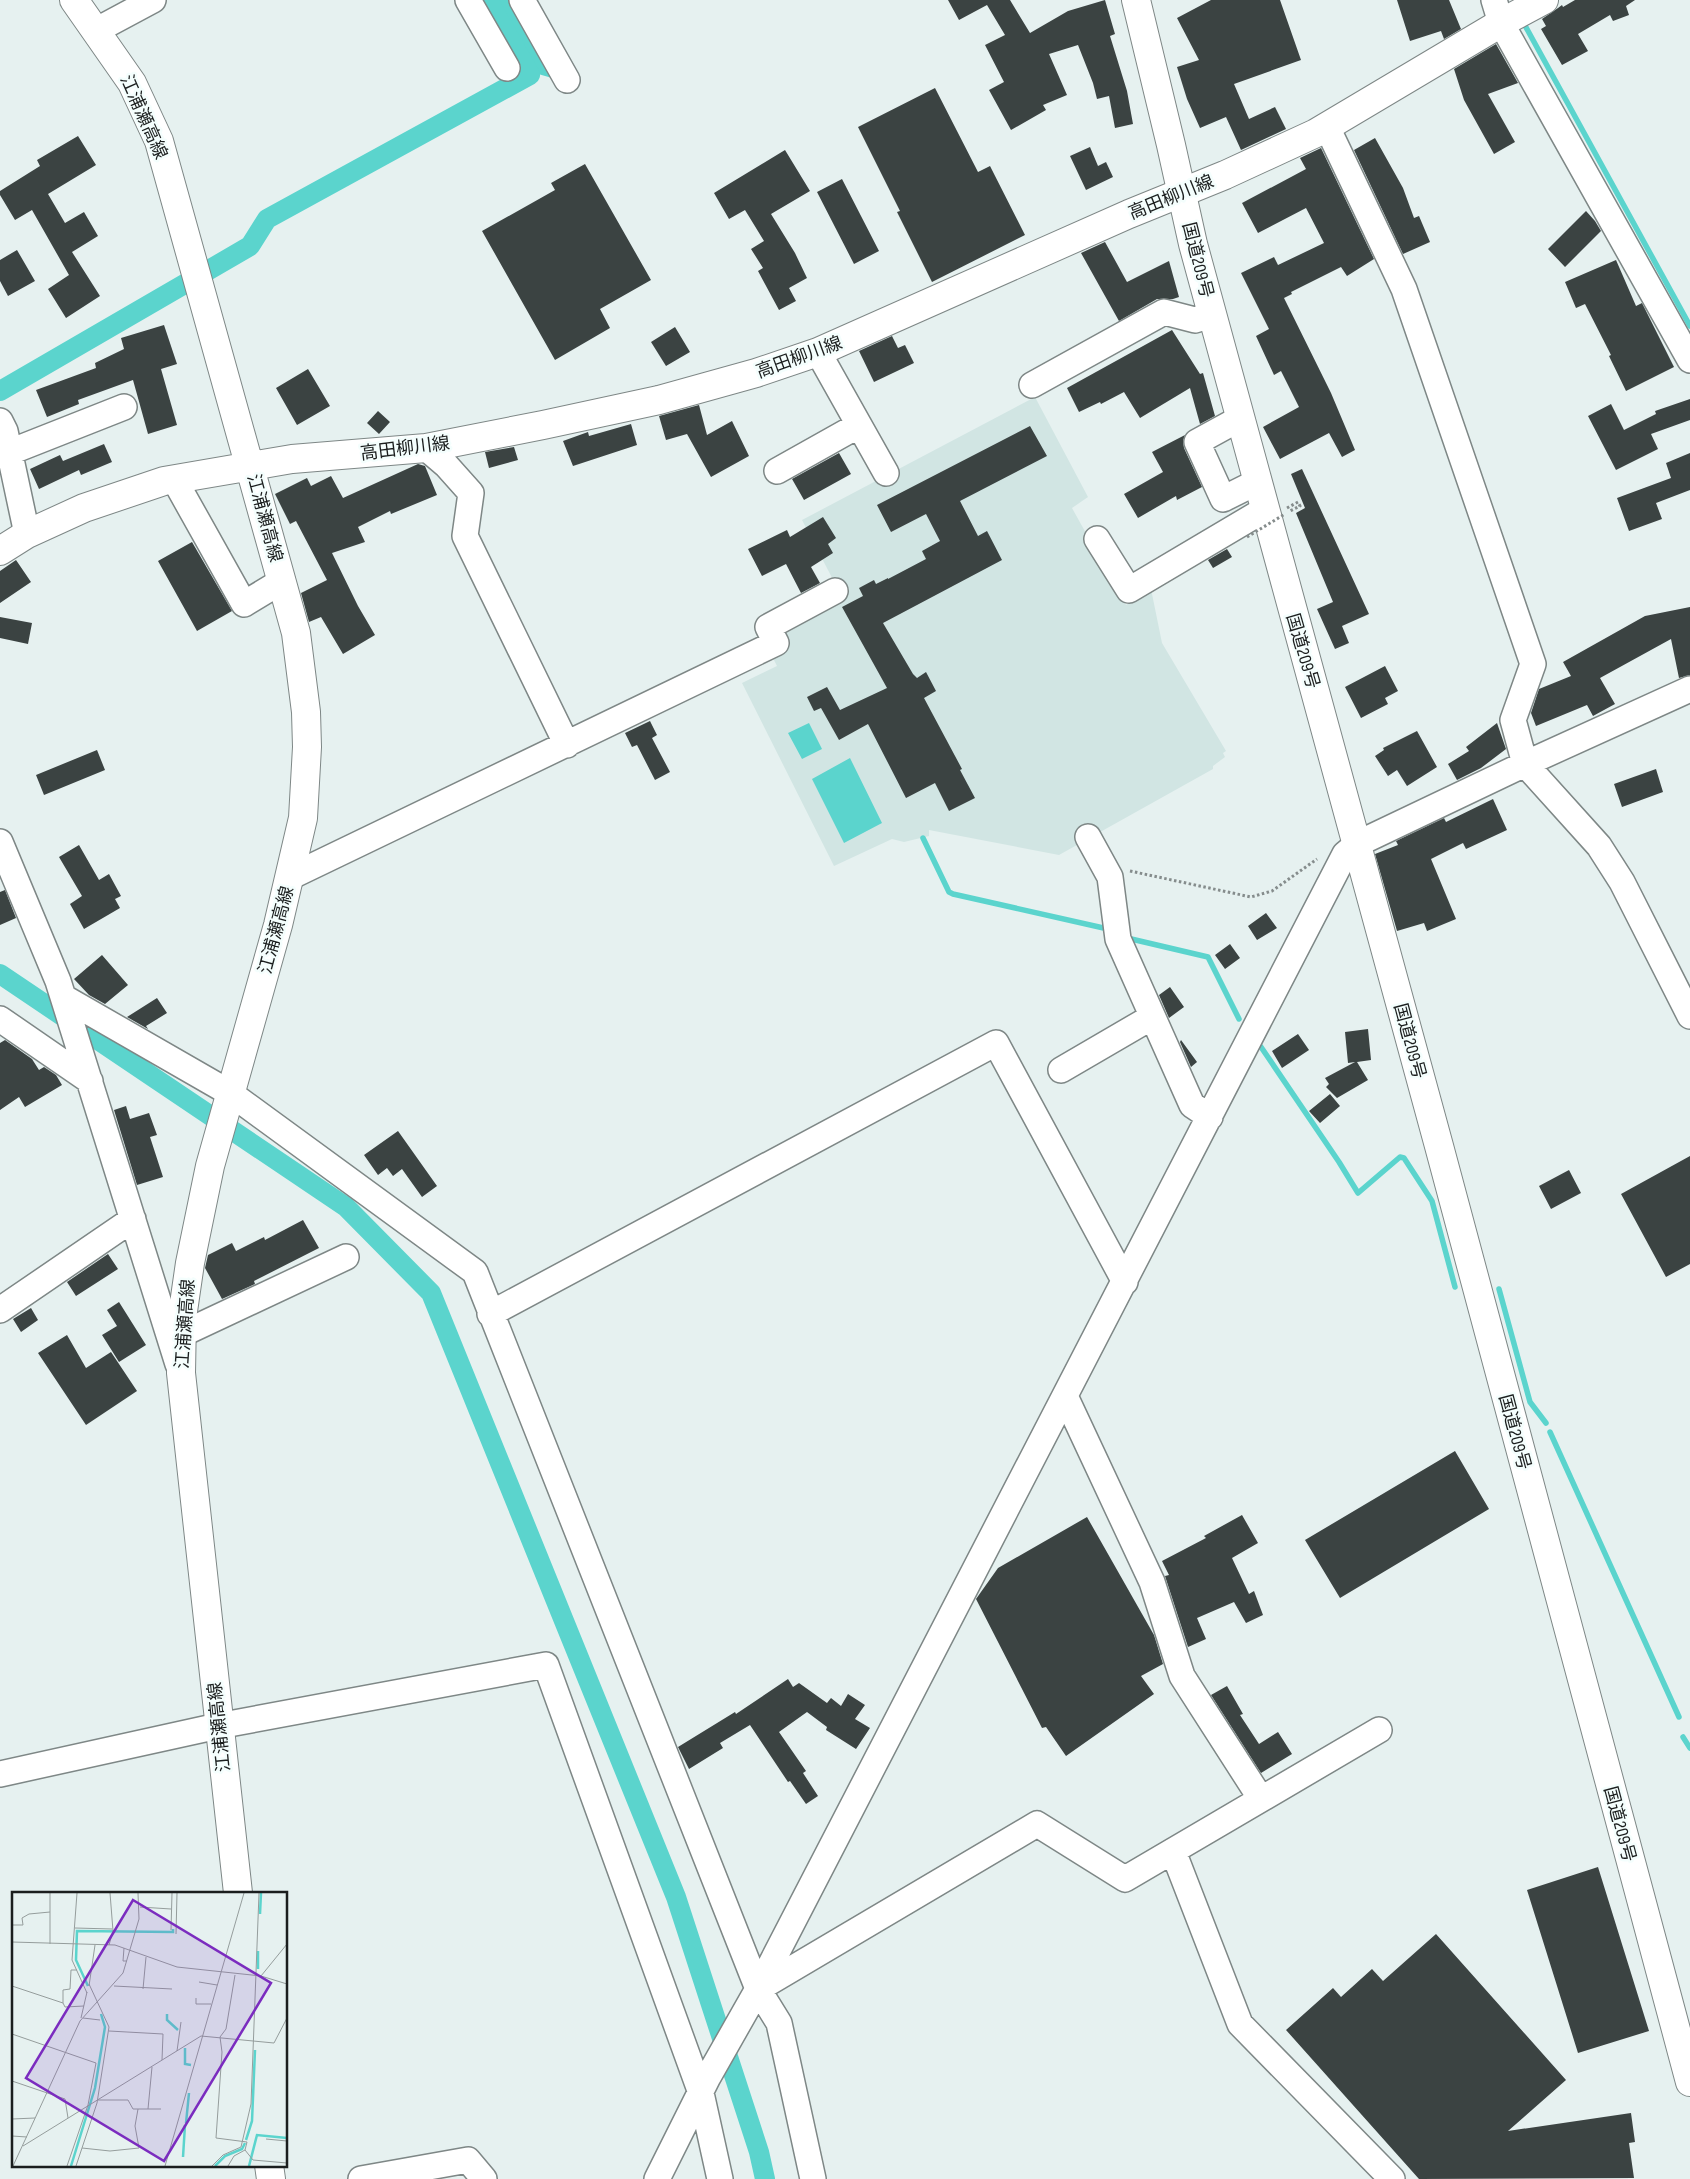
<svg xmlns="http://www.w3.org/2000/svg" width="1690" height="2179" font-family="'Sofia Sans Condensed','Noto Sans JP',sans-serif">
<style>
.built{fill:#d1e5e3}
.water{fill:#5bd4cd}
.lines{fill:none;stroke-linecap:round;stroke-linejoin:round}
.stream{stroke:#5bd4cd;stroke-width:5.5}
.canal{stroke:#5bd4cd;stroke-width:20}
.building{fill:#3b4342}
.minor-casing{stroke:#7e8786;stroke-width:28}
.major-casing{stroke:#7e8786;stroke-width:30}
.highway-casing{stroke:#7e8786;stroke-width:30}
.path{stroke:#858c8c;stroke-width:3;stroke-dasharray:2.5 2.5;stroke-linecap:butt}
.minor{stroke:#fff;stroke-width:25}
.major{stroke:#fff;stroke-width:28}
.highway{stroke:#fff;stroke-width:28}
.path-bridge{stroke:#858c8c;stroke-width:3;stroke-dasharray:2.5 2.5;stroke-linecap:butt}
.labels{text-anchor:middle;stroke-width:5;stroke-linejoin:round;paint-order:stroke}
.street-label{font-size:18px;fill:#1b1e1e;stroke:#f4fefd}
.inset-river{fill:none;stroke:#5bd4cd;stroke-width:2.5}
.inset-road{fill:none;stroke:#959d9c;stroke-width:1}
.view{fill:#7b2cbf;fill-opacity:0.15;stroke:#7b2cbf;stroke-width:2.5}
.inset-edge{fill:none;stroke:#1b1e1e;stroke-width:2.5}
</style>
<rect width="100%" height="100%" fill="#e6f1f0"/>
<path class="built" d="M1035,397l53,100 -16,11 54,97 25,-16 11,54 64,108 -3,2 2,4 -12,9v3l-154,86 -130,-25v6l-25,6 -12,-3 -58,27 -92,-183 35,-17 -5,-10 3,-26 66,-35 -39,-75z"/>
<path class="water" d="M477,0h32l43,78 -38,-11z
M809,723l13,26 -20,10 -14,-26z
M850,758l32,65 -38,20 -32,-64z"/>
<g class="lines">
<path class="stream" d="M1522,20l168,306
M923,838l26,54 4,2 155,35
M1127,938l81,19 31,62
M1261,1047l78,115 19,31 42,-36 4,1 28,43 23,86
M1499,1289l31,113 16,21
M1550,1432l129,285
M1683,1737l7,11"/>
<path class="canal" d="M0,391l250,-145 17,-27 263,-144 -42,-75
M0,974l346,233 85,86 245,604 83,255 6,27"/>
</g>
<path class="building" d="M948,0h62l20,33 38,-22 37,-11 10,34 -5,2 17,55 6,33 -18,4 -6,-32 -12,3 -4,-16 -15,-38 -29,9 18,41 -24,10 3,5 -35,20 -22,-40 15,-8 -19,-37 20,-10 -18,-30 -28,15z
M1211,0h69l21,60 -67,24 15,35 26,-12 11,22 -45,21 -15,-33 -26,11 -13,-29 -10,-32 22,-7 -22,-42z
M1397,0h52l12,29 -17,10 -3,-8 -31,10z
M1575,0h60l-9,6 3,9 -16,6 -3,-6 -32,19 10,17 -26,14 -21,-36 5,-3 -4,-7 16,-11 4,-3 1,2z
M1496,44l22,39 -30,11 27,48 -21,12 -30,-54 -10,-31z
M935,88l43,84 12,-6 35,69 -93,47 -35,-70 3,-1 -42,-84z
M78,136l18,29 -48,29 17,29 19,-11 14,24 -26,16 28,44 -34,22 -18,-29 21,-14 -37,-65 -17,10 -15,-25v-4l40,-25 -3,-6z
M1375,138l28,50 11,30 5,-2 11,26 -27,12 -49,-104z
M1090,147l8,19 8,-4 7,15 -27,13 -16,-34z
M1321,148l53,111 -27,17 -6,-9 -50,25 1,2 -8,4 47,95 24,57 -13,7 -13,-24 -49,26 -17,-32 36,-20 -18,-36 -7,4 -18,-39 13,-7 -28,-56 33,-16 4,8 46,-22 -18,-35 -48,25 -16,-30 64,-34 -6,-11z
M785,150l25,41 -39,23 24,39 12,25 -18,10 7,13 -17,9 -21,-39 5,-3 -12,-19 13,-8 -19,-31 -16,9 -15,-26z
M585,164l66,116 -51,29 10,19 -55,32 -73,-129 73,-41 -4,-7z
M842,179l37,72 -25,13 -37,-72z
M1586,211l9,10 6,10 -36,36 -17,-18z
M1105,242l22,40 42,-21 10,36 -6,2h-16l-38,22 -38,-68z
M17,250l18,31 -27,15 -8,-15v-21z
M1616,260l20,46 6,-3 32,64 -48,24 -17,-35 2,-1 -26,-51 -9,4 -11,-26z
M164,325l13,39 -16,5 16,56 -29,9 -15,-54 -55,20 1,4 -32,13 -11,-27 60,-22 -1,-5 29,-14 -3,-11z
M675,327l15,25 -24,14 -15,-24z
M1172,330l28,44 3,-1 12,43 -15,8 -10,-36 -50,30 -16,-26 -23,12 -1,-2 -21,10 -12,-24z
M892,336l6,12 7,-3 9,18 -40,19 -15,-31z
M308,369l22,37 -33,19 -21,-37z
M1690,399v21l-39,14 7,15 -42,21 -28,-54 23,-12 13,26 32,-16 -1,-3z
M699,405l8,30 25,-14 17,35 -38,21 -24,-43 -21,6 -7,-24z
M378,411l12,11 -11,12 -12,-11z
M631,424l6,21 -64,21 -10,-25 25,-9 1,4z
M1030,426l17,30 -87,45 18,35 9,-5 15,29 -119,63 30,51 4,4 9,-6 10,19 -12,7 38,71 -2,1 15,28 -26,13 -14,-28 -29,15 -38,-74 -29,16 -18,-32 -7,3 -7,-14 20,-10 13,23 47,-22 -45,-81 21,-11 -4,-8 15,-8 2,4 12,-6v1l38,-20 -4,-8 18,-10 -14,-27 -35,18 -14,-27z
M1185,435l-2,6 1,7 18,39 -25,13 -1,-4 -38,22 -14,-24 39,-22 -11,-20z
M104,444l8,18 -31,13 -2,-5 -40,19 -9,-20 30,-14 3,6z
M514,447l4,13 -29,8 -4,-16z
M839,453l12,21 -47,26 -12,-21z
M1690,453v37l-34,13 6,16 -33,12 -12,-33 54,-20 -5,-15z
M418,464l7,2 12,29 -46,19 -1,-3 -32,16 7,15 -33,11 26,53 17,29 -32,19 -22,-37 -12,5 -8,-29 26,-13 -31,-59 -6,3 -15,-30 32,-16 4,8 20,-10 12,22z
M1302,469l67,145 -27,12 7,17 -14,6 -18,-40 16,-7 -37,-89 9,-5 -14,-34z
M823,517l13,21 -8,6 5,9 -22,14 9,16 -19,10 -15,-29 -24,12 -14,-27 39,-19 3,7z
M192,542l40,69 -35,20 -39,-70z
M1227,549l5,8 -19,11 -5,-8z
M16,560l15,22 -31,21v-32z
M1690,607v68l-11,3 -8,-39 -71,39 15,26 -22,12 -6,-11 -51,21 -5,-13 8,-24 32,-13 -8,-14 82,-46z
M0,617l32,6 -4,21 -28,-6z
M1385,666l13,25 -13,7 3,6 -27,14 -16,-31z
M650,721l7,14 -5,3 18,34 -15,8 -18,-35 -5,2 -7,-14z
M1497,723l9,26 -25,19 -24,12 -9,-16 21,-13 -3,-4z
M1417,731l20,36 -30,19 -10,-16 -9,6 -13,-20 9,-6 -1,-2z
M97,750l8,20 -61,25 -8,-20z
M1656,769l7,23 -41,15 -8,-23z
M1493,799l14,31 -41,19 -3,-6 -32,16 25,60 -29,12 -3,-8 -27,8 -22,-77 23,-9 -2,-4 48,-23 2,4z
M79,845l20,35 10,-6 12,22 -6,3 5,9 -36,21 -14,-25 12,-8 -23,-39z
M5,890l11,28 -16,7v-33z
M1266,913l11,15 -20,12 -9,-14z
M1230,944l10,14 -15,11 -10,-14z
M102,955l26,30 -23,19 -16,-9 -15,-16z
M1170,987l14,20 -15,11 -10,-23z
M157,998l10,15 -21,13 2,3 -21,-12z
M1368,1029l3,31 -14,2 11,18 -31,18 -11,-11 3,-3 -4,-6 30,-16 -7,1 -3,-31z
M1298,1034l11,16 -27,18 -10,-17z
M5,1040l27,19 7,11 5,-3 12,8 6,10 -37,22 -6,-10 -19,13v-67z
M1181,1040l16,22 -6,5 -11,-25z
M1330,1094l10,12 -20,17 -11,-12z
M126,1106l4,13 19,-6 8,22 -7,2 13,40 -26,8 -23,-75z
M398,1131l39,55 -15,11 -20,-28 -9,7 -6,-8 -9,7 -14,-20z
M1690,1156v108l-24,13 -45,-83z
M1569,1170l12,23 -30,16 -12,-23z
M303,1220l16,28 -65,33 1,3 -33,15 -17,-31 3,-13 24,-12 4,8 28,-14 1,3z
M108,1254l10,15 -42,27 -9,-14z
M119,1302l27,43 -27,17 -17,-27 15,-9 -10,-16z
M31,1308l7,12 -17,12 -8,-13z
M67,1335l19,33 25,-16 26,39 -51,34 -48,-72z
M1455,1451l34,58 -149,89 -35,-58z
M1242,1515l16,28 -26,15 17,36 5,-3 9,24 -17,8 -12,-21 -37,16 9,21 -18,8 -23,-71 4,-1 -7,-14 44,-23 -2,-2z
M1087,1517l67,118 9,29 -22,12 13,18 -88,62 -20,-29 -4,1 -66,-129 22,-31z
M788,1679l5,8 6,-4 28,20 4,-5 10,8 7,-12 17,11 -10,14 15,9 -14,21 -30,-19 1,-3 -20,-15 -28,20 27,39 -3,2 15,23 -12,8 -16,-23 -2,1 -38,-57 -30,18 3,5 -34,21 -11,-22 57,-35 1,2z
M1227,1686l16,28 -3,1 19,29 19,-12 14,22 -31,19 -50,-78z
M1598,1867l51,164 -71,22 -51,-163z
M1436,1934l130,146 -58,51 123,-18 4,29 -6,1 5,35 -215,1 -133,-149 47,-42 8,9 31,-28 11,12z"/>
<g class="lines">
<defs>
<path id="minor" d="M468,0l39,68
M522,0l45,80
M1494,0l7,23 189,337
M97,30l56,-30
M1327,127l77,162 129,375 -20,56 12,44 74,82 23,36 68,134
M818,352l68,121
M1032,385l132,-73 31,8 16,-5
M1239,419l-42,23 26,57 34,-17
M0,421l5,10 22,103
M426,448l20,17 25,28 -6,43 102,209
M10,452l114,-45
M777,471l82,-46
M174,479l70,125 38,-23
M1097,539l32,51 135,-80
M1088,837l22,40 8,62 74,166 18,12
M0,842l58,139 120,383
M290,877l486,-234 -8,-16 67,-36
M63,997l167,96 245,179 283,717 21,34 34,156
M0,1019l90,62
M1061,1070l91,-53
M0,1310l133,-91
M490,1314l506,-271 129,239
M182,1334l164,-77
M1065,1396l87,186 30,94 79,123
M0,1774l218,-48 328,-61 155,428 19,86
M1173,1851l67,173 152,155
M758,1989l279,-165 88,55 254,-149
M361,2179l107,-19 16,19
M657,2179l51,-102 50,-88 587,-1135 12,-10 168,-80 165,-75"/>
<path id="major" d="M74,0l58,83 27,58 137,492 10,79 1,35 -4,71 -25,107 -68,241 -20,97 -8,55 -1,55 57,520
M0,551l27,-17 57,-26 80,-27 128,-22 134,-11 117,-23 116,-25 97,-27 62,-21 311,-138 96,-39 91,-42 185,-110 43,-23
M269,2165l2,14"/>
<path id="highway" d="M1136,0l35,145 22,99 246,902 251,936"/>
</defs>
<use href="#minor" class="minor-casing"/>
<use href="#major" class="major-casing"/>
<use href="#highway" class="highway-casing"/>
<path class="path" d="M1287,508l11,-6 2,4 -10,5
M1130,871l121,26 21,-6 45,-32"/>
<use href="#minor" class="minor"/>
<use href="#major" class="major"/>
<use href="#highway" class="highway"/>
<path class="path-bridge" d="M1247,537l38,-23"/>
</g>
<g class="labels">
<g class="street-label">
<text transform="translate(144 117) rotate(66)" y="6">江浦瀬高線</text>
<text transform="translate(1171 197) rotate(-22)" y="6">高田柳川線</text>
<text transform="translate(1198 260) rotate(76)" y="6">国道209号</text>
<text transform="translate(799 357) rotate(-20)" y="6">高田柳川線</text>
<text transform="translate(405 448) rotate(-7)" y="6">高田柳川線</text>
<text transform="translate(265 518) rotate(75)" y="6">江浦瀬高線</text>
<text transform="translate(1303 651) rotate(74)" y="6">国道209号</text>
<text transform="translate(276 930) rotate(-75)" y="6">江浦瀬高線</text>
<text transform="translate(1410 1041) rotate(75)" y="6">国道209号</text>
<text transform="translate(185 1324) rotate(-86)" y="6">江浦瀬高線</text>
<text transform="translate(1515 1432) rotate(75)" y="6">国道209号</text>
<text transform="translate(219 1727) rotate(-96)" y="6">江浦瀬高線</text>
<text transform="translate(1620 1824) rotate(75)" y="6">国道209号</text>
</g>
</g>
<g transform="translate(12 1892)">
<rect width="275" height="275" fill="#e6f1f0"/>
<path class="inset-river" d="M248,22l1,-21M246,77v-18M76,94l-12,-26 1,-29 96,1v-3M155,122v6l11,10M173,156v16l6,1M174,231l3,-30M234,248l6,-19 3,-71M171,265l2,-32M59,274l24,-78 10,-61 -4,-13M203,274l10,-10 17,-7 3,-6M237,274l8,-31 30,3"/>
<path class="inset-road" d="M65,1l-5,67 15,33M128,15l31,2M0,33h11l-1,-7 7,-4 21,-2M63,36l37,1M159,38l1,-37M164,42l1,-41M0,50l103,3 62,22 84,9 26,8M38,52v-51M97,53l4,-14 -3,-38M112,56l-1,13h4M223,83l-9,54 -6,8 2,15 -6,86 31,4 -2,8 8,10 34,3M249,84l26,-32M187,90l18,3M0,94l51,17 2,4 19,-1M77,94l6,-41M102,94l58,3M131,97l3,-32M184,106v6h15M51,111v-13l7,-1 1,-19h6M69,126l6,-26M71,126l17,2M97,139l54,3 -1,26M0,142l84,29 -8,42 -21,61M165,159l4,-29M0,189l53,18 3,19M86,208h30l5,9h28M136,217l4,-42M0,227l23,-1M0,244l15,1M254,247l21,2M11,254l178,-110 73,7 13,-25M70,256l28,3 29,-3 -4,-22 3,-17M1,274l67,-145 43,-48 16,-54 -1,-26M64,274l21,-63 12,-76 -20,-43M153,274l79,-273M200,274l11,-11 18,-8 10,-43 8,-211M216,274l6,-10 11,-6"/>
<path class="view" d="M121,8l138,83 -107,178 -138,-83z"/>
<rect width="275" height="275" class="inset-edge"/>
</g>
</svg>
